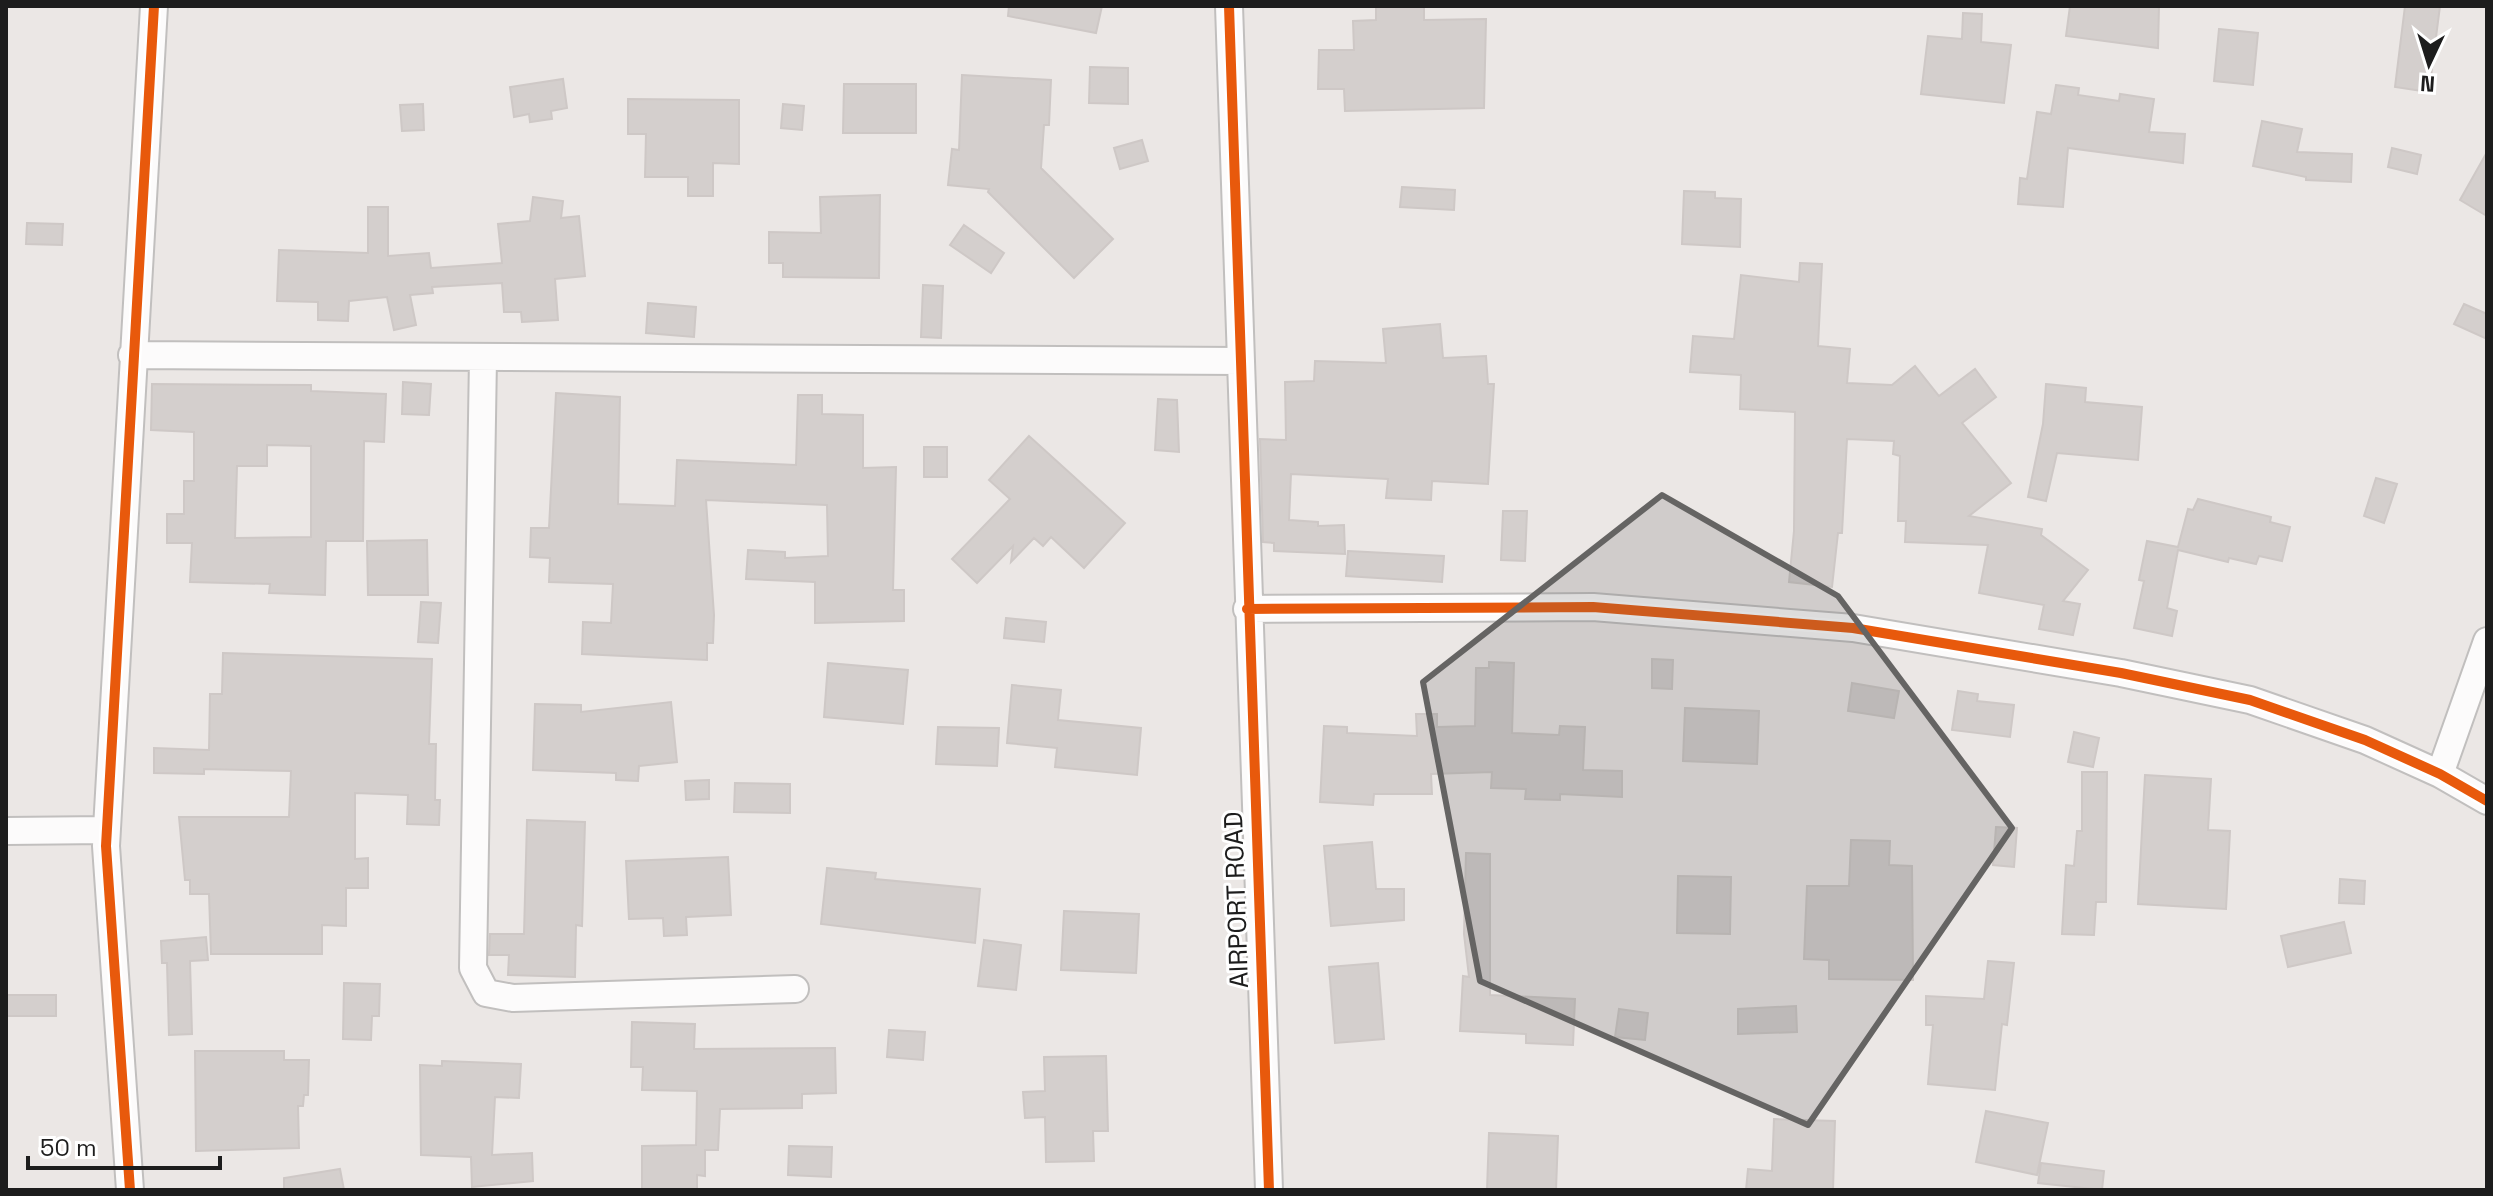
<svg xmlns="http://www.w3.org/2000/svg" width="2493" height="1196" font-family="'Space Grotesk',sans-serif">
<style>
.building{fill:#d4cfcd;stroke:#cec8c6;stroke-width:2;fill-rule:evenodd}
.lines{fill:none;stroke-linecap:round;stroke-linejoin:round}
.street-casing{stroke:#c1bfbe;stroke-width:30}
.street{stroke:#fcfbfb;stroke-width:26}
.cycleway-casing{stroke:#fff;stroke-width:15}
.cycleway{stroke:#e8590c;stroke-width:10}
.marked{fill:#656463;fill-opacity:0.2;stroke:#656463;stroke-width:6;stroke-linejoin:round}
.labels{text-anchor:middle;stroke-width:6;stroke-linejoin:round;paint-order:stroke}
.street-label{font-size:26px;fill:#1d1d1d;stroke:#fff}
</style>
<rect width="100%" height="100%" fill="#ebe7e5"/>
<path class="building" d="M1009,6h93l-6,27 -88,-17z
M1376,6h48v14l62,-1 -2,89 -139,3 -1,-22h-26l1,-39h35l-1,-29 23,-1z
M2070,6h89l-1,42 -92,-12z
M2405,6h35l-11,86 -34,-5z
M1963,13l19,1 -1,28 30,3 -7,58 -83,-9 7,-58 34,3z
M2219,29l39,4 -5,52 -39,-4z
M1090,67l38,1v36l-39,-1z
M962,75l89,5 -2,45h-5l-3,43 72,71 -39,39 -86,-86 1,-3 -41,-4 4,-36 7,1z
M563,79l4,29 -16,3 1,8 -22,3 -1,-8 -15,3 -4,-30z
M844,84h72v49h-73z
M2056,85l23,3 -1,7 41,6 1,-7 34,5 -5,33 36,2 -2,29 -115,-15 -5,59 -45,-3 2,-26 7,1 10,-67 14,2z
M628,99l111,1v64l-26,-1v33h-25v-19h-43l1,-43h-18z
M423,104l1,26 -22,1 -2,-26z
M783,104l21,2 -2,24 -21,-2z
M2262,121l40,8 -5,23 55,2 -1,28 -45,-2v-3l-53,-11z
M1142,140l6,21 -28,8 -6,-21z
M2392,148l29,7 -4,19 -29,-7z
M2487,152v64l-27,-16z
M1402,187l53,3 -1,20 -54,-3z
M1684,191l31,1v6l26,1 -1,48 -58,-3z
M880,195l-1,83 -96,-1v-14h-14v-31l52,1 -1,-36z
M533,197l30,4 -2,17 18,-2 6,60 -30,3 3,41 -36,2 -1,-10h-17l-2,-29 -70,4 1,6 -23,2 6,30 -22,5 -7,-33 -38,4 -1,20 -30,-1v-18l-41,-1 2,-51 89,3v-46h20v49l41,-3 2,15 71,-5 -4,-39 32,-3z
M27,223l36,1 -1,21 -36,-1z
M964,225l40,28 -13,20 -41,-28z
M1800,263l22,1 -4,82 32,3 -3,34 45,2 23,-19 24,30 36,-27 21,28 -34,26 49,60 -42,33 73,13 -1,6 47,35 -25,31 17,3 -7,31 -34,-6 5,-24 -65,-12 9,-48 -83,-3 1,-21h-8l2,-65 -7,-2 1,-13 -47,-2 -5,94h-4l-6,54 -43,-5 5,-51 1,-119 -55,-3 1,-34 -51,-3 3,-36 41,3 7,-64 58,7z
M923,285l20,1 -2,52 -20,-1z
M648,303l48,4 -2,30 -48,-4z
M2464,304l23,10v25l-33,-15z
M1440,324l3,34 43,-2 2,28h6l-6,100 -56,-3 -1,19 -45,-2 2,-19 -97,-5 -2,46 29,2v4l26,-1 1,29 -71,-3v-8l-11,-1 -3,-103 26,1 -1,-58 29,-1 1,-20 71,2 -3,-34z
M403,382l28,2 -2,31 -27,-1z
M152,384l159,1v6l75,3 -2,48 -20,-1 -1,100h-37l-1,54 -56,-2 1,-9 -80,-2 2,-39h-25v-29h17v-33h10v-49l-43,-2zM267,445l44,1v91l-76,1 2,-72h30z
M2046,384l40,4 -1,14 57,5 -4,53 -81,-7 -11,48 -18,-4 15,-73z
M556,393l64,4 -2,107 57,2 2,-46 119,5 2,-70h24v19l41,1v53l33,-1 -3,123h11v31l-89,2v-41l-69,-3 2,-29 37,2v6l43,-2 -1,-51 -121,-5 8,115 -1,28h-6v17l-125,-6 1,-32 28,1 2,-39 -64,-2 1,-24 -20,-1 1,-29h18z
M1158,399l19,1 2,52 -24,-2z
M1029,436l96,87 -41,45 -33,-31 -8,9 -9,-8 -23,24 2,-16 -36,37 -25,-24 58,-60 -21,-19z
M924,447h23v30h-23z
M2376,478l21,6 -13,39 -20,-7z
M2198,499l73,18 -1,5 20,5 -8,34 -23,-5 -3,8 -27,-6 -1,4 -50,-12 -11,58 10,3 -5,25 -38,-8 10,-47 -5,-1 8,-39 31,6 10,-38 5,1z
M1503,511h24l-2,50 -24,-1z
M427,540l1,55h-60l-1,-54z
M1348,551l96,5 -2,26 -96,-6z
M421,602l20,1 -3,40 -20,-1z
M1006,618l40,4 -2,20 -40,-4z
M223,653l209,6 -3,85h7l-1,56h5l-1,25 -32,-1 1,-29 -53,-2v66l13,-1v30h-22v38l-24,-1v29h-111l-2,-60h-19v-14h-5l-6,-63h110l2,-46 -87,-2v5l-50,-1v-25l55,2 1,-56h12z
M1652,659l21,1 -1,29 -20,-1z
M1489,662l25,1 -2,70 47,2 1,-9 25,1 -2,43 39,1v26l-62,-3v6l-35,-1 1,-10 -35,-1 1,-16 -61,2 1,20h-58l-1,11 -53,-3 4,-76 23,1v6l70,3 -1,-22h21v13l38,-1 1,-58h13z
M828,663l80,7 -5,54 -79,-7z
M1852,683l47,8 -5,27 -46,-7z
M1012,685l49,5 -3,30 83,8 -4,47 -82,-8 2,-19 -50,-5z
M1958,691l20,3 -1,7 37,4 -4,32 -58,-7z
M671,702l6,60 -38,4 -1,15 -22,-1v-7l-83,-3 2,-66 46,1v7z
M1685,708l74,3 -2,53 -74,-3z
M938,727l61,1 -2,38 -61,-2z
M2074,732l25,6 -6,29 -25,-5z
M2082,772h25l-1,130h-10l-2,33 -32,-1 4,-69 8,1 3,-35h5z
M2145,775l66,4 -3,51 22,1 -4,78 -88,-5z
M709,780v19l-23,1 -1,-19z
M735,783l55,1v29l-56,-1z
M527,820l58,2 -3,104 -6,-1 -1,52 -67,-2 1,-20h-20l1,-21h34z
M1996,827l21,1 -3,39 -21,-2z
M1851,840l39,1 -1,24 23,1 1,114 -84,-1v-19l-25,-1 3,-73h42z
M1372,842l4,47h28v31l-73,6 -7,-80z
M1466,853l24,1v141l85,4 -2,46 -47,-2v-9l-66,-3 3,-55 6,1 -5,-43z
M728,857l3,58 -45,2 1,18 -23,1 -1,-18 -34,1 -3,-58z
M827,868l49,5 -1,6 105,10 -5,54 -154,-19z
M1678,876l53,1 -1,57 -53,-1z
M2340,879l25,2 -1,23 -25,-1z
M1064,911l75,3 -3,59 -75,-3z
M2344,922l7,31 -63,14 -7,-31z
M206,937l2,23 -18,1 2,73 -23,1 -2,-72h-5l-1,-22z
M984,940l37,5 -5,45 -38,-4z
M1988,961l26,2 -7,62 -5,-1 -7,66 -67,-6 5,-59h-7v-29l58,3z
M1378,963l6,76 -49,4 -6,-76z
M344,983l36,1 -1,32h-7l-1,24 -28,-1z
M6,995h50v21h-50z
M1796,1006l1,26 -59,2v-25z
M1619,1009l29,4 -3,27 -30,-3z
M632,1022l63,2 -1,25 141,-1 1,45 -34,1v14l-82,1 -2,41h-13v26l-8,-1v15h-55v-44l54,-1 1,-54 -55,-1 1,-23h-12z
M889,1030l36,2 -2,28 -36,-3z
M195,1051h89v9h25l-1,35h-4l-1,11h-5l1,42 -103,3z
M1106,1056l2,75h-15l1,30 -48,1 -1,-45 -20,1 -2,-26 22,-1 -1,-34z
M442,1061l79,3 -2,34 -24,-1 -3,58 40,-2 1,28 -61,6 -1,-30 -50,-2 -1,-90 22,1z
M1986,1111l62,12 -11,52 -61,-13z
M1774,1119l61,2 -2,69h-87l2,-21 24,2z
M1489,1133l69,3 -2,54h-69z
M789,1146l43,1 -1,30 -43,-2z
M2041,1163l63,8 -2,19 -64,-7z
M340,1169l4,21h-60v-12z"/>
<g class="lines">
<defs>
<path id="street" d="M1229,6l40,1184
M132,355l1108,6
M483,358l-10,610 13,25 27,5 282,-9
M1247,609l346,-2 260,21 268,45 129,27 115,40 75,34 47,27
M2440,774l47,-133
M6,831l100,-1
M130,1190l-24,-344 48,-840"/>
</defs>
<use href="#street" class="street-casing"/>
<use href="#street" class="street"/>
<defs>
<path id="cycleway" d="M1229,6l40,1184
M1247,609l346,-2 260,21 268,45 129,27 115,40 75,34 47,27
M130,1190l-24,-344 48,-840"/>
</defs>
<use href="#cycleway" class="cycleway-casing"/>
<use href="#cycleway" class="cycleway"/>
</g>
<path class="marked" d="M1662,495l176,101 174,232 -204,297 -328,-144 -57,-299z"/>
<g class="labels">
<g class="street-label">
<text transform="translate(1236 900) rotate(-92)" y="9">AIRPORT ROAD</text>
</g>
</g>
<rect width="2493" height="1196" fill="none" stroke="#1d1d1d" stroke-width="16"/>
<g transform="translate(2429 64) rotate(184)" stroke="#ffffff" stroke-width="6" paint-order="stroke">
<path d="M0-6L14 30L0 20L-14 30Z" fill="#1d1d1d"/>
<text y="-12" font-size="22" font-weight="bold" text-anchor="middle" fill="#1d1d1d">N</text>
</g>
<path d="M28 1156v12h192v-12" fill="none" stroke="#1d1d1d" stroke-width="4"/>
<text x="40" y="1156" font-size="24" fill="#1d1d1d" stroke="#ffffff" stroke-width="6" paint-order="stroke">50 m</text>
</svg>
